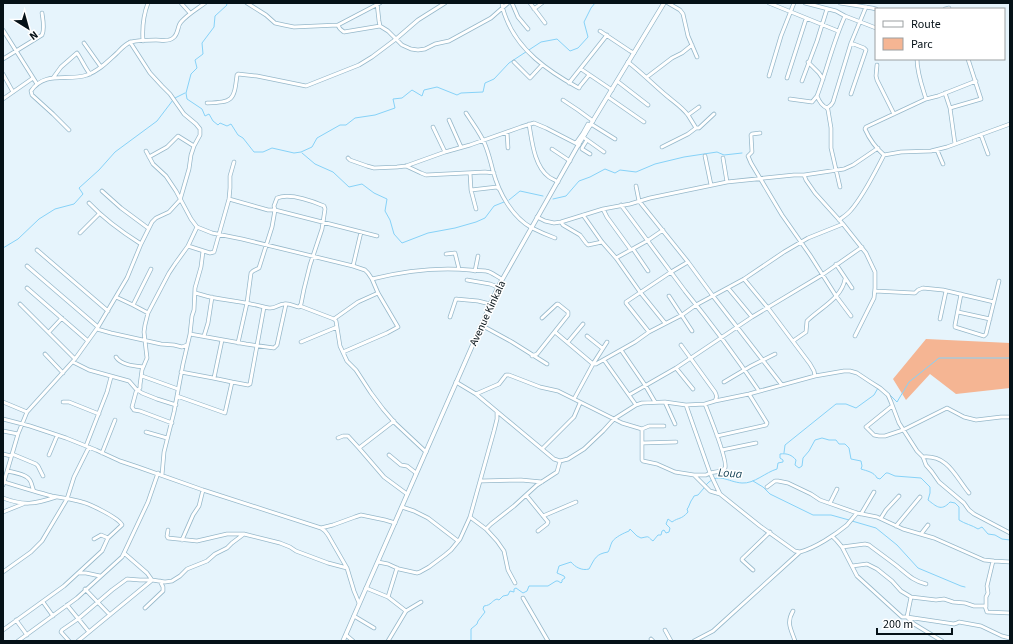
<svg xmlns="http://www.w3.org/2000/svg" width="1013" height="644" font-family="'Source Sans 3',sans-serif">
<style>
.green{fill:#f5b593}
.lines{fill:none;stroke-linecap:round;stroke-linejoin:round}
.stream{stroke:#86d2f8;stroke-width:1}
.minor-casing{stroke:#96b8ca;stroke-width:4.5}
.major-casing{stroke:#96b8ca;stroke-width:5}
.minor{stroke:#fff;stroke-width:3}
.major{stroke:#fff;stroke-width:3.5}
.labels{text-anchor:middle;stroke-width:3;stroke-linejoin:round;paint-order:stroke}
.street-label{font-size:11px;fill:#051117;stroke:#fff}
.water-label{font-size:12px;font-style:italic;fill:#174357;stroke:#fff}
</style>
<rect width="100%" height="100%" fill="#e6f4fc"/>
<path class="green" d="M926,339l84,4v45l-54,6 -26,-20 -24,26 -13,-21z"/>
<g class="lines">
<path class="stream" d="M226,3l1,2 -12,11 -1,11 -12,16 1,11 -8,6 2,8 -6,6 -5,19 1,6 15,10 3,7 4,-2 4,7 5,4 2,-2 7,3 4,-2 7,11 5,3 11,14h9l9,-4 22,5 7,-1 11,-5 5,-9 23,-13h6l9,-7 20,-3 20,-7 -2,-9 9,-1 10,-8 10,6 2,-6 13,-3 20,8 4,-2 22,-1 2,-9 9,-4 15,-16 32,-21 16,-3 13,12 8,-3 10,-11 -4,-15 7,-14 4,-5
M175,98l10,-5
M302,153l13,11 18,8 16,15 13,-3 12,9 13,6 -2,12 5,9 4,14 8,9 26,-10 27,-5 21,-6 9,-4 9,-12 10,-4
M553,199l13,-3 13,-15 11,-4 15,-8 10,4 5,-3 16,2 19,-8 29,-7 33,-5 7,3 18,-2
M509,200l11,-9 23,5
M3,248l15,-9 21,-20 16,-10 19,-5 9,-10 -4,-6 20,-18 16,-18 42,-31 16,-21
M889,394l8,8 12,-20 30,-24h71
M784,453l1,-8 51,-41h10l10,4 18,-13 4,-7
M753,481l10,6 7,7 43,21h18l18,5
M706,485c12,-14 21,-3 36,-2 12,1 24,-11 35,-14l1,-6 5,-1v-2l-3,-2v-4c7,-1 12,1 16,6l-1,5 4,3 3,-2 1,-8 6,-7 6,-11 7,-2 7,2h7l3,4h6l4,4 2,11 10,2 1,5 -1,3c6,2 13,3 16,9l3,1 6,-6h2l7,3 26,2 9,9v6l-2,7c8,6 13,12 22,2l5,1 4,4v13c6,4 13,5 19,9l4,-2 6,7 7,1 7,4 8,1
M852,521l24,7 21,17 21,23 43,18 4,1
M471,641v-12l6,-5 1,-3 7,-9 -2,-3 1,-3c8,-1 7,-5 13,-7l2,1 4,-4 5,-1 2,-4 4,1v-3l2,-1 7,5 4,-2 2,-5h19l8,-5h2l3,2 1,-1v-2l3,-2 -1,-2 -7,-3 2,-7 12,-4c4,5 11,9 18,7 6,-11 7,-15 19,-17 2,-3 2,-6 4,-10 3,-5 12,-9 17,-11l1,-2 7,7 4,2c10,-2 5,-2 12,3l5,-6h3l1,-4 2,-1 2,3 3,-1 1,-4 -4,-4 2,-5 4,3c7,-5 9,-2 16,-10l-1,-3 1,-1 3,-7 2,-3 1,-2 4,-1 6,-7"/>
<defs>
<path id="minor" d="M181,3l9,10
M247,3l19,12 9,8 9,2 10,2 44,-2 42,-22
M377,3l2,18 1,5 8,5 14,14 9,4 7,1 7,-1 10,-5 14,-3 42,-23 17,-15
M502,3c0,5 2,10 4,15 12,32 42,53 71,69l2,1 1,-2 9,-11
M512,3l6,14 10,12
M530,3l15,20
M668,3l12,7 3,4 5,22 9,21
M769,3l69,28
M805,3l31,8 9,5 31,12
M840,3l32,5 4,1
M534,9l8,-6
M945,9l4,-1
M338,25c1,4 3,5 6,7l36,-6
M3,30l34,54
M600,31l30,20 4,2
M143,41c-1,-14 0,-25 5,-38
M84,43l17,24
M3,59l39,-24c3,-6 1,-15 0,-22
M917,59c0,14 5,27 9,40
M514,62l16,16 12,-13
M628,62c14,11 26,23 39,34 7,6 15,11 21,19l11,-8
M808,62l11,11 4,6
M877,65l-1,11 1,4 17,34
M581,69l31,21
M3,74l10,18
M769,76l12,-40 13,-33
M647,77l25,-19 10,-5 10,-8
M53,78l8,-11 16,-14c5,7 8,15 13,21
M787,78l19,-59
M617,81l31,24
M802,81l15,-40 10,-32
M569,83l38,-48
M945,93l5,15 5,36
M851,94l15,-44 -2,-2 -13,-5
M608,97l36,25
M3,99l30,-21
M790,99l22,3 5,-6
M563,100l15,10 15,11
M207,103c26,-1 27,-2 30,-28l1,-1 19,2 49,10 53,-21 13,-8 24,-18 22,-19 27,-17
M827,108l4,-3 2,-3 18,-59 15,-36
M950,108l31,-9 -13,-40
M466,113c7,11 16,22 20,34 3,8 5,16 7,24 6,22 19,46 39,57 8,4 15,7 23,10
M449,120l12,27
M529,124c3,17 5,42 20,53 3,2 6,3 9,5
M591,124l24,15
M433,127l12,25
M696,128h3l15,-14
M69,130l-16,-16 -21,-19 -1,-4c14,-21 37,-9 56,-16 12,-4 21,-14 30,-22 4,-4 8,-9 14,-11 8,-2 17,-2 25,-2 5,0 13,2 17,-2 6,-4 4,-12 8,-16 7,-8 16,-13 24,-19
M507,132l1,16
M760,133l-8,1 -1,1 1,17 -4,4 3,7 31,52 28,40 26,41 15,20
M585,134l-2,-1 5,-9 2,2
M981,135l7,19
M583,137l21,15
M587,140l-5,8v1l8,5
M576,143l7,-10
M662,147l26,-13 8,-6 -8,-13
M552,149l18,12
M937,150l6,14
M146,151l7,13 13,12 10,15 15,28 6,8 15,6 30,6 111,27 12,4 3,3 4,6 6,14 20,34 -11,6 -44,19
M884,155c-8,-7 -15,-17 -19,-26l1,-2 60,-28 12,-3 38,-15
M705,156l6,29
M149,157l18,-10 11,-11 16,10
M348,158l2,2 17,6 7,2 23,-1 9,-1 39,-14 25,-7 51,-18 13,-4 12,5 33,17
M723,158l4,24
M406,166l15,7 5,2 59,-3 9,1
M470,173l1,17 5,19
M804,175l40,-6 9,-4 25,-17
M636,186l3,15 8,10 41,51 25,34 69,89
M840,187l-9,-39v-20l-3,-18 -1,-2c-5,-2 -8,-7 -10,-12 10,-26 16,-54 28,-80
M471,190l26,-3 2,2
M102,191l19,17 27,20
M229,199l39,11h7l102,26
M89,203c15,16 33,29 52,41
M621,205l64,86c26,32 51,66 74,100
M603,209l4,8 24,33
M583,215l19,27 14,16 24,34 25,31
M537,217l8,4 9,2 7,-1 42,-13 27,-5 20,-6 77,-16 67,-7h10l2,5 9,13 28,31 23,29 9,19v16l-1,10 -19,38
M839,220c4,-3 9,-6 12,-10 13,-15 24,-38 33,-55l17,-3 30,-1 16,-4 63,-23
M561,222l2,3 17,10 6,8 2,2 14,-3
M80,233l19,-19
M188,246l22,7 4,-1 15,-53 1,-11v-12l4,-14
M633,249l15,22
M37,250l71,61
M446,254l9,-1 4,16
M616,258l31,-17 16,-11
M836,264l16,24
M27,266l71,61
M353,266l8,-34
M475,271l3,-15
M372,279c32,-8 65,-12 98,-9 5,1 11,0 16,1 6,1 11,6 16,8
M744,279l24,29 42,56 4,7 1,5
M467,280l23,4 8,3
M27,288l61,53
M728,288l24,29
M875,291l39,2h1l3,-3 5,-2 20,2 51,12
M195,293c5,1 10,3 15,4 14,3 27,4 41,7 6,1 12,3 18,4 6,1 10,-4 15,-4 5,-1 10,2 15,3l2,-3 3,-15 6,-24 12,-36 3,-20 -1,-3c-12,-5 -35,-13 -47,-8l-3,8 1,4 -3,17 -13,41 -6,3 -2,2 -4,30 -9,40
M961,294l-6,31v2l29,9 2,-2 13,-53
M669,296l23,35
M116,297l17,8
M20,304l55,55
M300,306l34,13 24,-17 20,-9
M958,312l32,7
M148,313l-15,-8 18,-36
M450,317l6,-18 22,2 12,3
M334,319l2,2 4,25 7,15 9,9 15,23 12,16 12,14 31,29
M940,319l6,-28
M481,325l31,17 35,22
M97,329l14,4 50,11 13,1 8,2 5,-2
M49,332l13,-14
M555,332l38,32h3l39,-22 14,-10 33,-17 14,-10 48,-26 40,-27 24,-14 35,-14
M649,332l-23,-29v-1l45,-30 17,-10
M190,334l2,-18 2,-6 1,-22 6,-21 2,-16
M204,336l4,-13 4,-26
M587,336l15,12
M793,341l13,-9 1,-11c13,-13 35,-23 38,-42
M301,342l36,-15
M568,342l15,-18
M681,345l34,47c2,4 2,5 0,9
M621,350l24,35 10,17
M45,354l18,19
M532,356l5,-2 31,-39v-3l-10,-8h-1l-15,14
M116,357c5,8 18,9 27,10
M604,360l32,45
M73,362l16,8 40,11 7,8 6,4 15,6 19,6
M676,368l17,21
M181,372l32,6 19,4
M142,376l36,13
M214,378l8,-38
M456,382l20,12 78,65 6,2
M724,382l27,-16 24,-12
M476,394l23,-10 7,-9h3l31,12 18,4 64,32 20,6 7,-3h15
M629,395l47,-27 76,-51 70,-42 40,-28
M177,396l48,17 7,-31 16,3 2,-1 14,-77
M574,399l19,-35 14,-22
M3,402l24,10
M63,402h6l30,12
M665,402l10,22
M686,405l24,68c4,-1 13,-1 15,-5 3,-7 -16,-54 -20,-64
M892,406l-26,21 8,8 5,1h6l18,-6 44,-22 17,9 12,3 25,-3h9
M3,419l27,7 36,12 30,12 24,11 18,6 65,23 118,38 4,3 3,4 19,33 7,23 5,12
M394,421l-35,27 25,29 23,17
M172,423l-32,-12 -6,-1 -2,-3 4,-15 4,-4v-3l2,-15 5,-12 -3,-26 1,-7 3,-12 21,-40 6,-9 13,-18 9,-19
M642,429v31l1,1 14,3 18,8 19,3 16,16 10,3 40,32 35,25 5,1
M3,431l15,3
M146,432l21,6
M717,436l49,-11 1,-2 -18,-29
M338,438l5,-2h5l11,12
M642,443l34,-1
M86,446l21,-54 4,-15
M542,449l32,-32 6,-14
M722,450l34,-7
M102,453l13,-33
M3,454l8,2
M12,454l24,10 2,2 5,10
M49,455l8,-19
M389,455l12,10 6,1 9,7
M923,457c25,-2 32,19 46,36
M7,471c6,1 19,4 22,8 3,3 3,9 5,12
M162,475l2,-23 10,-40 9,-48 7,-30 56,10 28,4 3,-3 9,-41
M694,475h12l4,-2 10,21
M480,481l41,-1 21,2
M3,485l15,-51 9,-22 48,-53 23,-32 29,-49 14,-34 11,-22 4,-4 13,-6 11,-12 9,-31 2,-14 3,-9 6,-11v-6l-4,-5 -12,-10 -14,-20 -8,-8 -12,-13 -20,-31
M767,487l8,-6h3l10,2 23,11 9,6 37,13 20,4 26,12 31,9 50,22 10,1 16,1
M526,495l22,27 -1,2 -9,7
M3,498c21,8 32,6 53,-1
M830,503l7,-14
M402,507l12,4 14,7 30,23
M3,512l20,-8
M861,514l13,-22
M543,516l33,-14
M470,517l16,12 5,-5 23,-18 23,-21 20,-13 3,-11 8,-2 16,-10 19,-18 11,-12 22,-14 6,-2 23,-1 21,3 19,-1 10,-3 34,-7 66,-18 29,-5h6l7,2 12,8 11,7 8,7 3,7 8,21 18,28 6,6 3,8 6,7 7,10 25,21 5,7 5,4 36,19
M881,518l5,-8 13,-14
M896,526l24,-29
M321,528l12,-3 22,-8 6,-2 24,5 10,3
M486,529l11,12 7,10 4,19 7,13
M168,530l-1,6 1,2 29,3 30,-7h17
M921,534l7,-9
M832,536l5,5 5,6 15,29 45,41h5l47,7 3,-1 2,-1 22,4 21,10 8,2
M94,539l7,-4 7,3
M182,540l11,-25 6,-9 4,-16
M842,547l23,-3 4,1c9,7 19,14 28,21 10,8 16,15 29,18
M124,553l24,-51 10,-29
M378,562l10,2 11,5 18,4 3,-1 9,-5 16,-12 6,-5 9,-11 10,-22 24,-86 3,-12v-7
M852,566l15,-2 10,5 15,12 9,10 10,6 -4,20
M753,570l-11,-10v-1l28,-27
M3,572l28,-20 11,-11 25,-42 7,-22 15,-30
M78,573h8l14,3
M366,588l22,9 18,14 -18,30
M85,589l25,26
M388,597l9,-29
M911,597l25,3 8,-1 9,3 12,1 9,3h11l2,6 23,1
M523,598l25,43
M43,602l10,14
M67,605l22,27
M986,607v-10l2,-4 -1,-7 6,-25
M145,608l18,-17v-4l-3,-6
M406,611l15,-9
M793,611c-7,12 -2,18 2,30
M354,616l20,12
M907,617l7,7 28,17
M16,620l11,15
M3,630l61,-44 38,-35 6,-13 14,-13c-3,-7 -32,-21 -40,-23 -10,-3 -20,-4 -30,-6 -16,-4 -32,-9 -48,-14
M665,630l6,11
M346,635l7,6
M651,639l2,2
M18,641l59,-43 45,-41 2,-4 23,20 5,7
M69,641l-8,-9 1,-2 16,-11 34,-29 15,-11 13,1h12l13,2 7,-1 8,-5 7,-7 20,-8 8,-7 12,-6 5,-5 12,-9 36,9 10,4 6,4 32,12 19,5
M78,641l73,-60
M694,641l19,-10 87,-79c15,-4 35,-17 47,-27 3,-4 7,-8 10,-12"/>
<path id="major" d="M343,641l155,-354 82,-145 84,-139"/>
</defs>
<use href="#minor" class="minor-casing"/>
<use href="#major" class="major-casing"/>
<use href="#minor" class="minor"/>
<use href="#major" class="major"/>
</g>
<g class="labels">
<g class="street-label">
<text transform="translate(487 313) rotate(-65)" y="4">Avenue Kinkala</text>
</g>
<g class="water-label">
<text transform="translate(730 473) rotate(4)" y="4">Loua</text>
</g>
</g>
<rect width="1013" height="644" fill="none" stroke="#051117" stroke-width="8"/>
<rect x="875" y="8" width="130" height="52" fill="#ffffff" stroke="#9ba0a2"/>
<rect x="883" y="21" width="20" height="6" fill="#ffffff" stroke="#9ba0a2"/>
<text x="911" y="28" font-size="12" fill="#051117">Route</text>
<rect x="883" y="38" width="20" height="12" fill="#f5b593" stroke="#9ba0a2"/>
<text x="911" y="48" font-size="12" fill="#051117">Parc</text>
<g transform="translate(28 28) rotate(143)" stroke="#ffffff" stroke-width="3" paint-order="stroke">
<path d="M0-3L7 15L0 10L-7 15Z" fill="#051117"/>
<text y="-6" font-size="11" font-weight="bold" text-anchor="middle" fill="#051117">N</text>
</g>
<path d="M877 628v6h75v-6" fill="none" stroke="#051117" stroke-width="2"/>
<text x="883" y="628" font-size="12" fill="#051117" stroke="#ffffff" stroke-width="3" paint-order="stroke">200 m</text>
</svg>
